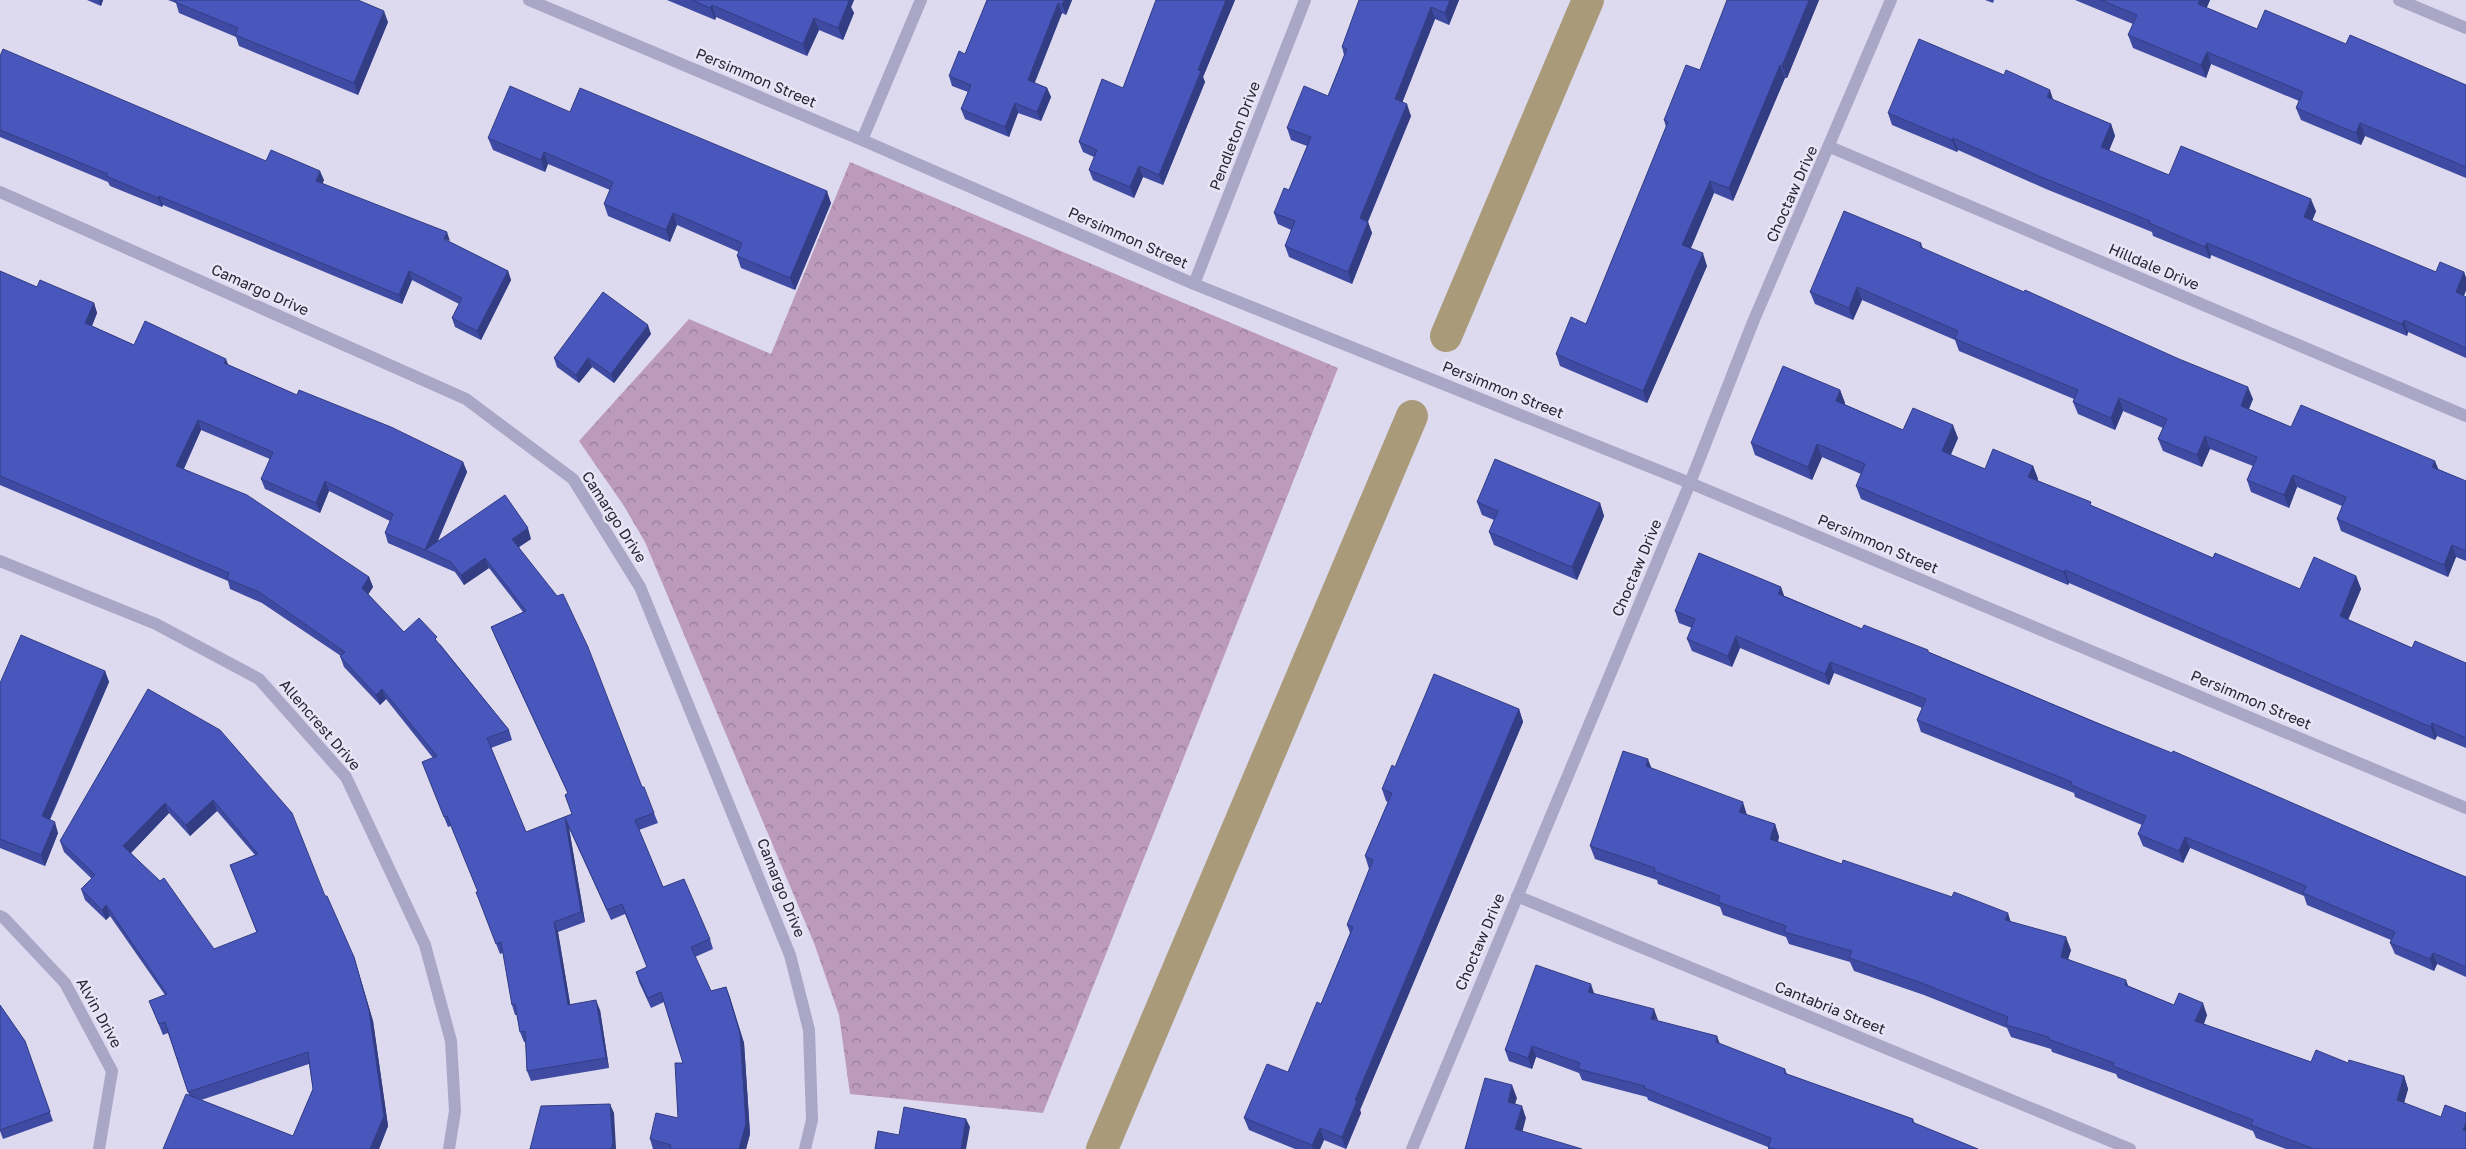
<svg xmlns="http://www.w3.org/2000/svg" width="2466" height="1149" font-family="'Golos Text',sans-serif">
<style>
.forest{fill:url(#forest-crowns)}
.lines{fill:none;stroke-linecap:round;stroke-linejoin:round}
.canal{stroke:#a99b7a;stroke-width:32}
.minor{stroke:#a9a6c6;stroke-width:12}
.wall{fill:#3f4ba2;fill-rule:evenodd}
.shaded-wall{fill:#333d84}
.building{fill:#4957bc;stroke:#333d84;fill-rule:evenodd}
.labels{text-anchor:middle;stroke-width:5;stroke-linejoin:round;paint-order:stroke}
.street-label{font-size:15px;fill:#262732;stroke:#e8e5f7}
</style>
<defs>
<pattern id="forest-crowns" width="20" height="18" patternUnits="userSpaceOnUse" patternTransform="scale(1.25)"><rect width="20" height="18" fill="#bc9abc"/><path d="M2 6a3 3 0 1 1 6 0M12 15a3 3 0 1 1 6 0" fill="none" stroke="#997e99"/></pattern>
</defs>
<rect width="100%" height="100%" fill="#ddd9ef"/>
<path class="forest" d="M850,162l488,206 -295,745 -193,-19 -11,-79 -25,-72 -169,-401 -21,-36 -45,-65 110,-122 82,35z"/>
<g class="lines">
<path class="canal" d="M1446,336l142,-336
M1102,1149l310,-733"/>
<path class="minor" d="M529,0l333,140 332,144 496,199 776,325
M2399,0l67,28
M862,140l59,-140
M1830,147l636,269
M0,192l466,207 107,80 67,108 150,368 19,75 3,90 -7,29
M1194,284l111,-284
M0,561l156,63 103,55 87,98 79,168 26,96 4,70 -6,38
M1517,896l613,253
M0,916l4,2 61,65 47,88 -13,78
M1412,1149l278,-666 63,-161 138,-322"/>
</g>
<path class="wall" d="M87,0h16l-2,6z
M168,0h190l30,22 -30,73 -119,-49 -3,-9 -57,-24 -3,-10z
M667,0h187l-3,7 3,6 -11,27 -24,-10 -12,26 -91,-39 -1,3z
M987,0h85l-6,15 -4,-2 -28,70 13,5 4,9 -10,24 -23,-8 -9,24 -44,-18 -4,-10 7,-17 -16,-6 -3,-10 16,-22z
M1156,0h79l-32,77 2,5 -42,103 -20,-8 -9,21 -41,-18 -4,-10 5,-13 -11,-5 -4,-10 44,-54z
M1359,0h100l-10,25 -14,-6 -33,83 9,14 -43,106 4,11 -20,51 -63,-27 -4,-11 6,-16 -13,-6 -4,-11 15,-23 18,-44 -16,-6 -4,-12 41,-32 16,-41 -2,-8z
M1819,0l-32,78h-2l-52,123 -19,-8 -23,55 16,18 -60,137 -87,-37 -4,-12 30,-30 80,-197 -2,-7 36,-50z
M1985,0h9l-1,3z
M2075,0h135l-4,8 51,21 89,15 120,41v93l-101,-42 -4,9 -60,-25 -5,-12 3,-7 -88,-37 -5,14 -73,-30 -5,-13 5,-11z
M0,56l266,105 58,19 -2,3 128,59 58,29 3,9 -30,60 -26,-13 -3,-9 7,-14 -47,-24 -10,24 -239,-99 -1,2 -52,-21 -2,-4 -108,-45z
M2054,100l57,24 4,12 -6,15 60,24 147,36 -4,10 124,51h28l2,6v12l-2,6 2,1v61l-58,-26 -1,4 -196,-81 -1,4 -57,-23 -1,-4 -106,-43 -88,-39 -1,2 -65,-27 -4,-12z
M570,112l261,91 -36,87 -54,-22 -4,-12 2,-4 -62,-27 -7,17 -62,-26 -4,-12 6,-14 -62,-26 -3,8 -52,-22 -5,-12z
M1921,243l2,6 330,150 -4,10 42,18 147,42 28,12v80l-10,-4 -8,20 -107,-46 -4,-12 5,-13 -45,-19 -8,21 -38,-16 -4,-12 6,-14 -43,-17 -8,18 -39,-16 -5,-12 5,-11 -40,-17 -8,19 -37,-16 -5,-12 1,-3 -115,-48 -4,-11 -93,-40 -9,20 -38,-16 -5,-12z
M0,271l37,16 57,16 3,10 -5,13 42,19 95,20 68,30 166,67 4,10 -30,71 94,-4 -12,8 123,240 12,26 4,10 -19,7 24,57 47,52 3,10 -18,8 16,34 15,-4 4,10 14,46 6,91 -4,15h-93l-3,-10 28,-21 5,-55 -19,-61 -13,6 -12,-26 -3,-10 11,-5 -22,-53 -14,6 -42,-92 16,94 -27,10 12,72 30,6 9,58 -78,13 -4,-10 -1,-29h-2l-4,-10 -3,-17h-2l-3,-10 -9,-52 -3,1 -24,-62h2l-27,-66 -3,1 -26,-65 11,-4 -47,-59 -6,6 -36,-38 -4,-11h1l-79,-53 -32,-14 -2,-8 -228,-96zM201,430l69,29 -9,20 4,10 55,24 9,-22 61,30 -5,12 3,10 67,29 9,13 25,-17 34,44 -32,15 4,10 73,157 -3,1 7,19 -46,18 -35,-84 21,-8 -3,-10 -69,-86 -36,-12 -36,-38 5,-7 -4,-10 -185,-108z
M651,334l-37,49 -22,-16 -13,16 -22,-16 -3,-9z
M1840,390l5,13 -1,1 59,26 55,8 -8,17 35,14 48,-3 5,13 -1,1 56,26 120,52 87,31 56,-13 5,13 -13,31 64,28 54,15v85l-29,-12 -2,4 -366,-157 -1,2 -207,-86 -5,-13 5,-12 -39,-17 -10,23 -57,-25 -4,-12z
M1477,502l123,1 4,13 -27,64 -83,-35 -5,-13 5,-12 -12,-5z
M1785,596l77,33 67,23 537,225v100l-29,-13 -3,7 -39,-17 -5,-11 1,-3 -84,-35 -3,-9 -114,-48 -7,15 -40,-17 -5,-12 4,-9 -67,-28 -1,-4 -153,-61 -4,-12 5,-12 -88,-35 -5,12 -89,-37 -8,19 -40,-16 -5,-12 5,-11 -13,-5 -4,-12z
M105,671l4,11 -59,138 8,13 -13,33 -45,-18v-165z
M148,689l177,207 29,61 19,64 15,105 -9,23h-216l26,-54 -21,-62 -5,2 -14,-34 16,-6 -55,-79 -4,4 -21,-20 -4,-11 11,-10 -28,-27 -4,-11zM217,811l38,44 -25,10 27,68 -43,16 -83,-96 38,-40 21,23zM309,1064l4,25 -20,47 -92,-36z
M1519,709l4,13 -163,388 1,3 -15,36 -22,-9 -4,9h-25l-46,-19 -5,-12 44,-46 33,-68 29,-71 -3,-8 22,-56 -4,-13 23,-54 -2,-1 -4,-12 13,-22z
M1651,768l96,47 28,9 4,13 -1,5 64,22 169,58 60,28 -3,9 61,27 45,19 33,10 -3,9 107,38 37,1 56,13 4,13 -4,14 62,46h-180l-30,-11 -3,-7 -135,-53 -2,-4 -64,-22 -1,-3 -40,-12 -4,-9 -83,-33 -70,-24 -4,-9 -61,-18 -3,-7 -63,-22 -3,-8 -62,-23 -1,-4 -62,-21 -5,-13z
M1595,994l63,27 127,48 2,5 126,45 2,5 63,25h-210v-2l-120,-47 -1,-3 -65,-17 -3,-7 -43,-16 -4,12 -23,-8 -4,-11z
M0,1005l25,36 28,80 -50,18 -3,-8z"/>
<path class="shaded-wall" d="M99,0h4l-2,6z
M845,0h9l-3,7 3,6 -11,27 -5,-12z
M1064,0h8l-6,15 -4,-10z
M1226,0h9l-32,77 2,5 -42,103 -4,-10 39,-105z
M1450,0h9l-10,25 -4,-12z
M1809,0h10l-32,78 -5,-12z
M2200,0h10l-7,17 -5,-13z
M1058,3l4,10 -30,77 -4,-10z
M712,5l4,12 -1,3 -5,-12z
M1431,7l4,12 -36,92 -4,-12z
M384,11l4,11 -30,73 -4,-12z
M814,18l5,12 -12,26 -4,-12z
M2207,52l4,12 -5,14 -5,-13z
M1780,65l5,13 -52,123 -4,-13z
M1047,88l4,9 -10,24 -4,-9z
M2050,90l4,12 -7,-5z
M1015,103l3,10 -9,24 -4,-10z
M1407,104l4,12 -47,114 -4,-12z
M2360,123l5,13 -4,9 -5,-12z
M2111,124l4,12 -10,23 -4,-12z
M1953,138l5,12 -1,2 -5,-12z
M544,152l4,12 -3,8 -4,-12z
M1139,166l4,11 -9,21 -4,-11z
M320,171l4,9 -4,10 -4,-9z
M1710,181l4,12 -27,64 -5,-12z
M827,191l4,12 -36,87 -5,-12z
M159,196l4,9 -1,2 -4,-9z
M2311,199l5,12 -8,19 -4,-13z
M673,213l4,12 -7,17 -4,-12z
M1368,222l4,11 -20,51 -4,-12z
M447,232l3,9 -6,-2z
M2207,243l4,12 -1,4 -5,-12z
M1703,253l4,13 -60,137 -4,-12z
M409,271l3,9 -10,24 -3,-9z
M508,271l3,9 -30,60 -4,-9z
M2464,272l2,6v12l-6,15 -4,-13z
M1857,287l5,13 -9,20 -4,-12z
M94,303l3,10 -8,20 -4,-10z
M2404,320l4,12 -1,4 -5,-12z
M648,325l3,9 -37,49 -3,-9z
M588,358l4,9 -13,16 -3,-8z
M226,359l4,10 -6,-6z
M2248,387l5,12 -8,19 -4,-12z
M1840,390l5,13 -5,11 -4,-13z
M2119,398l4,13 -8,19 -4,-12z
M198,420l3,10 -21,46 -4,-10z
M1953,425l5,13 -11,26 -5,-13z
M2205,436l5,13 -8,18 -5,-12z
M1817,444l5,13 -10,23 -4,-13z
M2435,461l5,12 -8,-6z
M463,462l4,10 -35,81 -7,-3 4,11 -4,-11z
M2033,466l5,13 -5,11 -5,-13z
M2293,475l4,12 -8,21 -5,-13z
M325,481l4,10 -9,22 -4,-10z
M1600,503l4,13 -27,64 -5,-13z
M528,528l3,11 -15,10 -4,-10z
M2452,545l4,12 -8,20 -4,-12z
M485,558l4,10 -25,17 -3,-10z
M2065,570l4,13 -1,2 -4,-13z
M2356,576l5,13 -17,40 -4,-13z
M369,577l4,10 -7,11 -4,-10z
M1781,587l4,11 -7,-4z
M1736,636l4,12 -8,19 -4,-11z
M1830,662l4,11 -5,12 -4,-11z
M105,671l4,11 -63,145 -4,-11z
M382,689l4,10 -6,6 -4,-10z
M1519,709l4,13 -163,388 1,3 -15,36 -4,-12 13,-37z
M2432,723l5,13 -2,4 -4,-13z
M1648,759l5,13 -7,-6z
M213,800l4,11 -27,25 -4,-11z
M1743,802l4,13 -8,-3z
M165,803l4,10 -42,44 -4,-11z
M565,818l4,10 16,94 -4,-10z
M55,822l3,11 -13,33 -4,-11z
M1775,824l4,13 -5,15 -4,-13z
M2185,837l5,11 -7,15 -4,-12z
M106,905l4,11 -4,4 -4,-10z
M2008,913l4,13 -7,-6z
M554,922l4,10 14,83 -4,-10z
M2066,937l5,13 -6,19 -4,-12z
M2433,953l4,11 -3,7 -4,-12z
M354,957l19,64 15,105 -9,23h-9z
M2126,980l5,13 -6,-8z
M1591,984l4,12 -7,-4z
M726,987l18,56 6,91 -4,15h-7z
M596,1000l4,10 9,58 -3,-10z
M2203,1003l4,12 -7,18 -5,-12z
M1654,1009l4,11 -7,-1z
M1717,1036l4,11 -5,-5z
M1532,1046l4,11 -4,12 -4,-11z
M2404,1076l4,13 -7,24 -4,-13z
M1512,1085l5,13 -5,16 -4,-12z
M610,1104l4,9 2,36h-5z
M1522,1106l4,12 -6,23 -5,-12z
M966,1119l4,8 -4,22h-5z
M2466,1122v16l-3,-8z
M1320,1128l4,12 -4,9h-7l-1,-4z"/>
<path class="building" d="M176,0h182l26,11 -30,72 -119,-48 3,-7 -63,-26z
M692,0h154l3,1 -11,27 -24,-10 -11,26 -91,-39 -2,3z
M987,0h77l-2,5 -4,-2 -30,77 19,8 -10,24 -22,-9 -10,24 -44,-18 10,-24 -22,-9 10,-25 6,3z
M1156,0h70l-28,70 3,1 -42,104 -20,-9 -9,21 -41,-17 8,-20 -18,-8 23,-63 21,9z
M1359,0h91l-5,13 -14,-6 -36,92 12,5 -47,114 8,4 -20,50 -63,-26 10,-25 -21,-8 10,-25 5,2 22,-53 -24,-9 17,-42 24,10 19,-47 -5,-2z
M1727,0h82l-27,66 -2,-1 -51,123 -19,-7 -28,64 21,8 -60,138 -87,-37 15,-37 15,7 82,-202 -4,-2 22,-55 14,5z
M2101,0h99l-2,4 59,25 8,-19 81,34 4,-9 116,50v82l-106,-44 -4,10 -60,-25 7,-16 -96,-40 -6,13 -73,-30 9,-20z
M1919,39l85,36 2,-5 44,20 -3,7 64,27 -10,23 68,28 12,-29 130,53 -7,18 132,55 4,-10 24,10 -8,20 10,5v51l-62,-28 -2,4 -195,-81 -2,4 -56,-24 1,-2 -109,-44 -88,-39 -1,2 -64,-27z
M3,49l263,112 5,-11 49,21 -4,10 131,51 -3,7 64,32 -31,60 -25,-13 10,-20 -53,-27 -10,24 -240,-99 -1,2 -52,-22 2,-2 -108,-44v-74z
M510,86l60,26 10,-24 247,103 -37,87 -53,-22 5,-13 -69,-30 -7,17 -62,-26 9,-22 -69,-30 -3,8 -53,-22z
M1844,211l77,32 -1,4 104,45 1,-2 154,69 69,28 -7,19 50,21 10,-22 134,56 -3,6 34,14v70l-14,-6 -8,20 -107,-46 9,-22 -53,-22 -9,20 -37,-15 10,-23 -52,-21 -8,19 -39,-16 9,-20 -48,-21 -8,20 -38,-16 5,-12 -123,-51 3,-8 -101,-44 -8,21 -39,-16z
M0,271l37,16 3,-7 54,23 -9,20 49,22 11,-24 81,38 -2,4 73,32 2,-5 92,37 72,35 -38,88 -40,-17 8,-19 -68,-33 -9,22 -55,-24 12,-27 -75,-32 -22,46 71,29 122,82 -7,11 42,44 15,-14 18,19 -2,2 74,91 -22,8 39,94 46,-18 -7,-19 3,-2 -77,-166 35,-16 -41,-53 -24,17 -10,-13 -26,-12 80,-55 23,33 -16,11 45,57 6,-2 25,53 54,140h2l10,26 -19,7 28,67 21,-8 26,60 -19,8 20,44 15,-4 14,46 6,91 -7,25h-69l1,-4 -21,-6 6,-26 22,5 -3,-55h8l-22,-71 -13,6 -12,-26 11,-5 -25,-63 -15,6 -42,-92 16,94 -27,10 14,83 28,-5 10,58 -79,13 -2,-40 -5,1 -5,-28 -3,1 -11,-63 -5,2 -20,-52h2l-31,-76 -3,1 -22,-55 15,-6 -55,-67 -6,6 -36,-39 5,-4 -86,-60 -32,-13 2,-6 -229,-97z
M603,292l45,33 -37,49 -23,-16 -12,17 -22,-17z
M1783,366l57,24 -4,11 67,29 10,-22 40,17 -11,26 43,18 8,-20 40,17 -5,11 63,25 -1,3 123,53 2,-5 85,36 14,-32 42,19 -16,40 72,32 3,-7 51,22v75l-34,-15 -1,4 -366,-157 -1,2 -208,-86 9,-22 -48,-20 -9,23 -57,-24z
M1495,459l105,44 -28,64 -83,-35 9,-21 -21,-9z
M1699,553l82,34 -3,7 84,35 2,-4 64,25v2l169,71 75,30 1,-2 232,101 61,25v90l-33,-14 -3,6 -40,-16 5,-11 -92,-39 3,-7 -121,-49 -6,14 -41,-17 8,-18 -75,-31 1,-3 -155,-62 9,-21 -96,-37 -5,12 -89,-38 -8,20 -41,-17 8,-20 -20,-8z
M21,635l84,36 -63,145 13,6 -14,33 -41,-16v-156z
M1434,674l85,35 -164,391 2,1 -15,36 -22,-9 -8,17 -68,-27 23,-54 21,8 29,-70 4,2 32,-77 -6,-2 26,-65 -8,-4 27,-63 -10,-4 10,-24 3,2z
M148,689l72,41 72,83 33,83h2l27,61 15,53 15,106 -14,33h-207l23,-55 107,42 20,-47 -5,-37 -120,40 -23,-70 -6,2 -10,-23 18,-7 -61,-89 -4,5 -21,-21 14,-14 -35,-34zM213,800l45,54 -28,11 27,67 -43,17 -50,-71 -4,3 -37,-35 42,-43 21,22z
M1623,751l25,8 -2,7 97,36 -4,10 36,12 -5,15 72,25 1,-4 109,37 2,-5 54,21 -3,7 61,17 -5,20 65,23 -1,5 49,20 5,-12 24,10 -8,18 116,41 5,-12 32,13 1,-3 55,16 -7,24 44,17 4,-12 21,8v9l-3,8 3,1v18h-152l-63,-24 2,-5 -140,-54 1,-3 -66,-24 1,-2 -43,-12 2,-8 -89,-35 -70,-24 3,-7 -68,-19 2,-6 -68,-24 2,-6 -66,-25 1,-3 -65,-22z
M1536,965l55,19 -3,8 66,17 -3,10 66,17 -1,6 69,27 -1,4 129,46 -1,3 66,27h-204l-6,-2 3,-9 -127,-50 1,-2 -67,-17 2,-6 -48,-17 -4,12 -23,-8z
M0,1005l25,36 25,71 -50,18z
M1485,1078l27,7 -4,17 14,4 -7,23 67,20h-117z
M610,1104l3,39 -2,6h-81l11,-43z
M904,1107l62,12 -5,30h-86l3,-18 21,4z"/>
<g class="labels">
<g class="street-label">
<text transform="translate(756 78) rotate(23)" y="5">Persimmon Street</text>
<text transform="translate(1235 136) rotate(-69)" y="5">Pendleton Drive</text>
<text transform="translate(1792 194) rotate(-66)" y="5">Choctaw Drive</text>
<text transform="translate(1128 238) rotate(24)" y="5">Persimmon Street</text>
<text transform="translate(2154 267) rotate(23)" y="5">Hilldale Drive</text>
<text transform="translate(260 290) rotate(24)" y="5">Camargo Drive</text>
<text transform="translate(1503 390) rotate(22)" y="5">Persimmon Street</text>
<text transform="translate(614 517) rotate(57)" y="5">Camargo Drive</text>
<text transform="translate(1878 544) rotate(23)" y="5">Persimmon Street</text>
<text transform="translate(1637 568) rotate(-67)" y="5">Choctaw Drive</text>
<text transform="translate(2251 700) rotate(23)" y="5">Persimmon Street</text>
<text transform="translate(320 725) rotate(49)" y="5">Allencrest Drive</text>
<text transform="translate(781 888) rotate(68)" y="5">Camargo Drive</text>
<text transform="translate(1480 942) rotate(-67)" y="5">Choctaw Drive</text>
<text transform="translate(1830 1008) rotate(22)" y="5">Cantabria Street</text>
<text transform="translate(99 1013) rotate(61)" y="5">Alvin Drive</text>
</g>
</g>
</svg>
